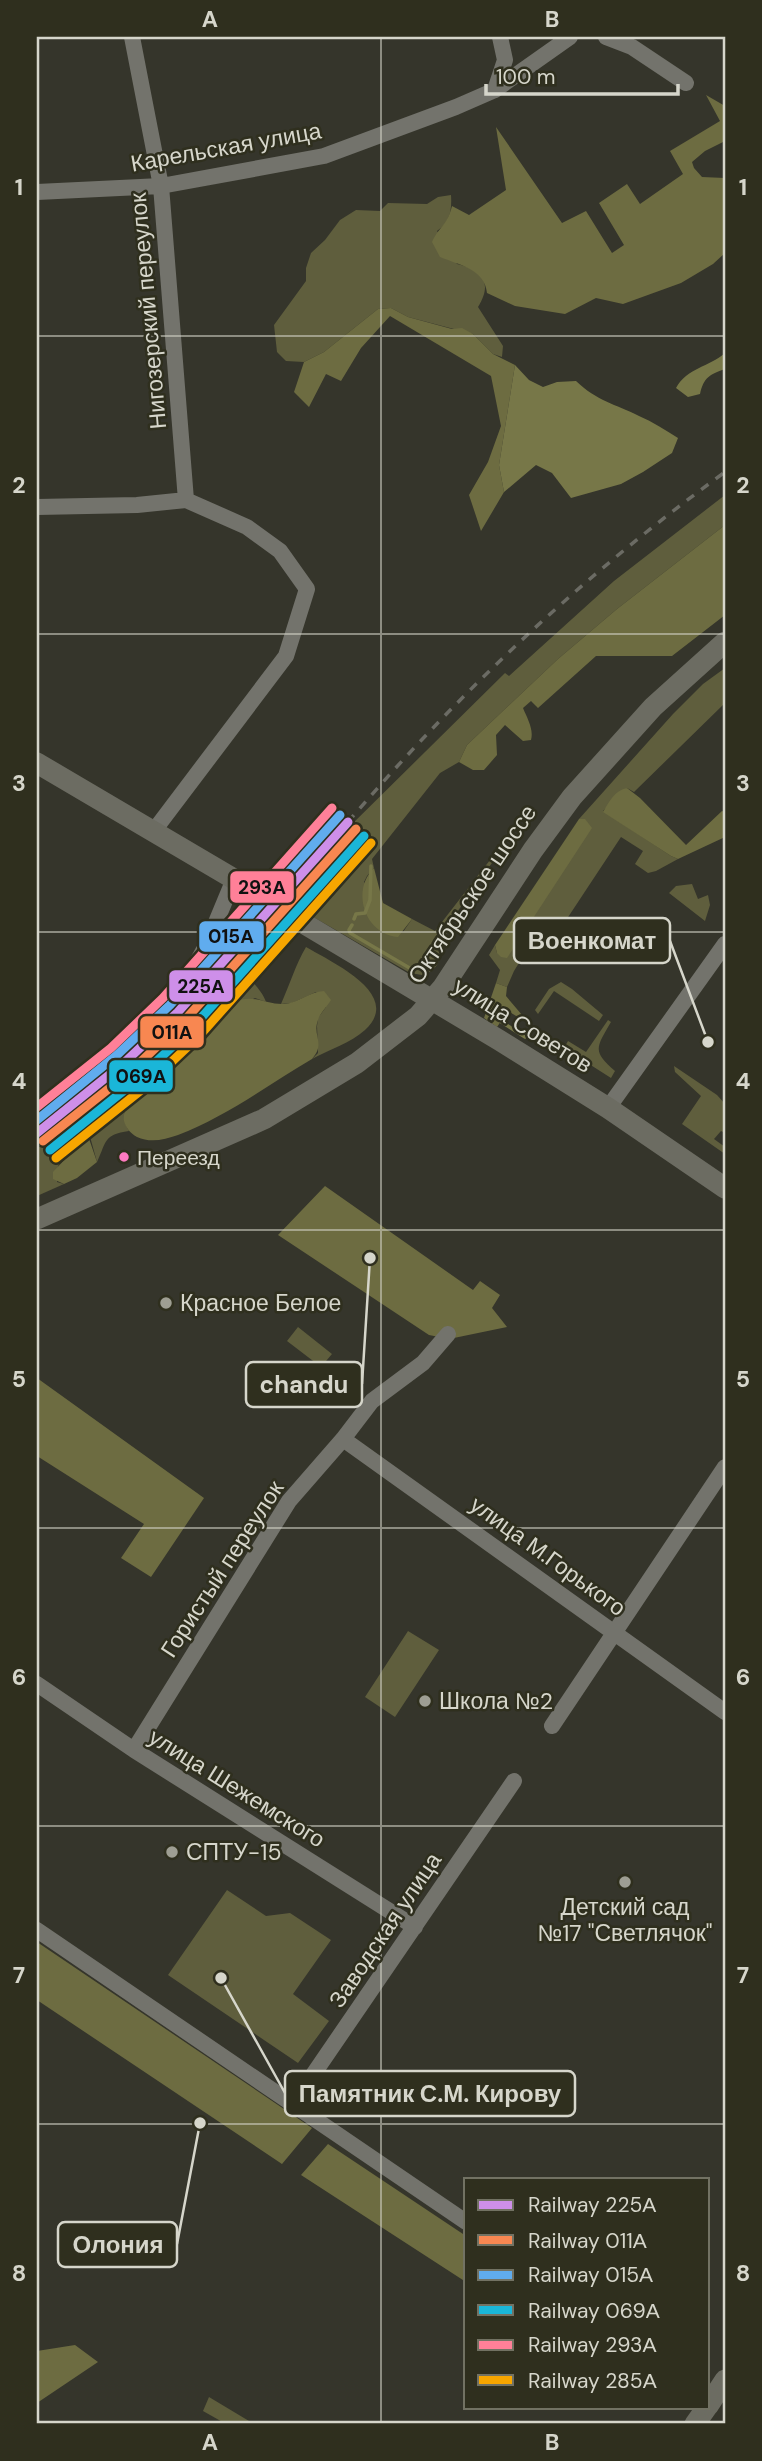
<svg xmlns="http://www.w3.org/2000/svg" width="762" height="2461" font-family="'DM Sans',sans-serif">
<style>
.green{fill:#5f5e3d}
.forest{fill:#6d6c41}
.water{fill:#777748}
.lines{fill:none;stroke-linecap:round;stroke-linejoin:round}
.stream{stroke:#777748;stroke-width:3.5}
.street{stroke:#73736c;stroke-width:16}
.secondary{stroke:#6c6c62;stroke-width:21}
.rail{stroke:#6b6b64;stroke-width:3.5;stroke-dasharray:9 9;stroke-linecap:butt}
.rail-1-casing{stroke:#2f2f1e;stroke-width:14}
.rail-2-casing{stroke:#2f2f1e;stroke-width:14}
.rail-3-casing{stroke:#2f2f1e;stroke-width:14}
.rail-4-casing{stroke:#2f2f1e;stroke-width:14}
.rail-5-casing{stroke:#2f2f1e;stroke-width:14}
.rail-6-casing{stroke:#2f2f1e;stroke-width:14}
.rail-1{stroke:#ce8fe9;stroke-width:9}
.rail-2{stroke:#f88751;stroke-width:9}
.rail-3{stroke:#60acee;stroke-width:9}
.rail-4{stroke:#1ab6d8;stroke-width:9}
.rail-5{stroke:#ff8098;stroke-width:9}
.rail-6{stroke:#f7a600;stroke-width:9}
.grid{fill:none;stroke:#d6d6cb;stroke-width:2;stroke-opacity:0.55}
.bus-dot{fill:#fe7ac1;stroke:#2f2f1e;stroke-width:2.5}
.poi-dot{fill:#9e9e93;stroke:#2f2f1e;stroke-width:2.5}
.labels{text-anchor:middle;stroke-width:5;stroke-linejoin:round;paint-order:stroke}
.bus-label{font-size:21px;fill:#d6d6cb;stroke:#2f2f1e;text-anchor:start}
.street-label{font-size:23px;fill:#d6d6cb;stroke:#2f2f1e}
.poi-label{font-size:23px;fill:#d6d6cb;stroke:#2f2f1e;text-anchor:start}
.leader{fill:none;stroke:#d6d6cb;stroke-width:2.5}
.callout-dot{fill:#d6d6cb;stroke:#2f2f1e;stroke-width:2.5}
.callout{fill:#2f2f1e;stroke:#d6d6cb;stroke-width:2.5}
.callout-label{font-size:24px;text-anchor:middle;font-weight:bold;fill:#d6d6cb}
.line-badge{stroke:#2f2f1e;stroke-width:2.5}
.pale-badge-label{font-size:19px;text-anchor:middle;font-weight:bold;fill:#111}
.neatline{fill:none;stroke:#d6d6cb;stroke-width:2.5}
.grid-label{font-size:23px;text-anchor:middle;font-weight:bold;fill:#d6d6cb}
</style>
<rect width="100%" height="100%" fill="#35352b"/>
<path class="green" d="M451,195c1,15 -1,27 -14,36l20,33c26,6 36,19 21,43l25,39 -1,11 -9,-3 -20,-20 -65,-17 -17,-9 -13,1 -54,43 -20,10 -18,-1 -9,-9 -3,-27 32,-44v-13l5,-15 14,-13 15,-20 16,-10 24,1 8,-8 39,1 11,-7z
M725,495v30l-108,84 -59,50 -91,86 -8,17 -19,11 -68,86 2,9 -7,8 -3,6 39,50 9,-13 23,12 62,-80 2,2 -49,69 -13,43 -5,6 -10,4 -12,-2 -126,-73 60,-68 161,-159 4,3 105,-95z
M725,668v35l-91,89 -7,-4 -24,23 68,45 7,3 -22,12 -8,2 -13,-9 8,-13 -22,-14 -76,115 -15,-7 -16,26 -7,16 -11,-4 4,-13 -11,-15 6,-10 2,8 88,-134h-6l94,-105 30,-30z
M692,884l6,15 10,-4 2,10 -5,16 -36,-28 7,-7z
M248,943l10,12 -11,16c4,12 15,19 19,31l-11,-4 -39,20 -29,35 -60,49c-4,11 -4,19 2,29 -26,4 -22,10 -32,31l-8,-29h-14l-2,14 -15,19 -1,16 7,2 -27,12v-47c52,-41 106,-82 150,-131 22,-23 40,-50 61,-75z
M306,947c25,15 98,47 59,83 -14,13 -37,20 -53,29l6,-6 -1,-27 1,-8 8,-11 -10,-15 -24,11 -11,1c9,-20 14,-38 25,-57z
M561,982l11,7 31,26 -4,6 -45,-30 -16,23 -3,-4 14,-21z
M608,1020l3,2c-15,26 -19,29 4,49l-4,7 -47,-30 4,-7 18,11z
M674,1066l43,29 8,9v29l-4,-2 -7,8 11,8v7l-43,-30 19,-28 -26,-24z
M298,1327l34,27 -11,13 -34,-26z
M408,1631l31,19 -44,67 -30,-20z
M227,1890l39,26 24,-3 41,27 -38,54 36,27 -31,42 -130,-88z
M209,2397l45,27h-28l-23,-13z"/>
<path class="forest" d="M706,95l19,11v35l-20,10 -13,11 2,6 8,9 23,1v75l-12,11 -32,19 -58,21 -27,-6 -31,16 -50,-8 -28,-13c-2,-24 -28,-28 -47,-36l-8,-15c8,-17 15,-16 20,-36l17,9 37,-25 -10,-63 66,96 24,-12 26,42 12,-8 -25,-42 28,-19 13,20 43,-30 -13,-23 50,-30z
M391,308l17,9 44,12 10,-1 11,6 20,20 22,11 -16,100 5,27 -23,39 -12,-36 19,-33 13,-36 -10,-50 -101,-60 -29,32 -20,33 -15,-7 -17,33 -15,-15 10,-30 20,-10 54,-43z
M725,525v90l-53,41h-76l-58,52 -7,-7 -8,7c4,10 11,21 8,32l-8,1 -18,-16 -9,10 1,20 -13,15h-11l-14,-8 8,-17 91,-86 59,-50z
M627,788l13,10 46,47 36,-34 3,1v25l-47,22 -7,-3 -68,-44c6,-10 12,-22 24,-24z
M579,819h6l7,9 -85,130 -6,-1 -4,-4 -2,-8z
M374,868l9,35 29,16 -14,18c-34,-3 -47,-47 -24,-69z
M496,983l11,4 -1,9 16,19 -1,4 -13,-8 -11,16 -13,-9z
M324,991l7,9c-4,7 -11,13 -13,20 -6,16 8,23 -6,39 -44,26 -87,58 -134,76 -14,5 -28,8 -41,2 -7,-4 -11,-9 -13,-16 -4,-26 44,-51 62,-68 17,-16 29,-43 51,-52 16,-7 31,4 47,3 14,-1 25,-12 40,-13z
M85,1127l12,35 -20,16 -13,6 -11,-5v-7c5,-6 11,-11 16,-18 6,-9 3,-18 11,-26z
M325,1186l148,104 7,-9 20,14 -8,13 15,19 -58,12 -20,-4 -151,-100z
M37,1378l167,120 -53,79 -30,-19 23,-34 -107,-68z
M37,1942l275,186 -30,36 -245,-164z
M328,2144l138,92v46l-165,-107z
M75,2345l23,17 -61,41v-52z"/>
<path class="water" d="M725,353v16c-16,6 -21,8 -25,25l-12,3 -12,-9c11,-20 33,-21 49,-35z
M515,365l14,15 14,7 14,-5 19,-1c21,20 39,23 63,35 14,6 26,14 39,22l-6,15 -29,19 -22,12 -50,14 -19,-25 -16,-8 -32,27 -5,-27z"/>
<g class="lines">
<path class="stream" d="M354,919l2,-5 9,-1 5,-13 1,-34
M352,925l-3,5 1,3 63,37
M489,1014l36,23"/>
<path class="street" d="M132,37l29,149 25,314
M606,37l26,10 54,36
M495,90l10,-30 -5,-23
M37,192l124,-6 163,-30 132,-49 39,-17 75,-53
M37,507l100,-2 49,-5 61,27 33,24 27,38 -21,67 -133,176
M608,1108l117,-164
M37,1112l81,-61 51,-50 22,-28 16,-29 27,-65
M343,1439l382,273
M37,1684l97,66 281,177
M552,1726l173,-259
M134,1750l155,-249 54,-62 29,-38 51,-38 25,-29
M37,1930l429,292
M293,2104l221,-323"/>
<path class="secondary" d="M37,763l197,116 39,26 226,135 109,68 117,80
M37,1219l227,-100 93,-56 61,-47 25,-29 90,-137 39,-53 81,-90 72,-65
M708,2406l17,-26
M695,2424l12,-17"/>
<path class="rail" d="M348,822c113,-132 237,-248 377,-350"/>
<defs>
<path id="rail-1" d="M37,1133l87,-70 54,-51 170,-190"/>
<path id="rail-2" d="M43,1141l88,-70 54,-51 171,-191"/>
<path id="rail-3" d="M37,1120l80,-65 53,-50 170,-190"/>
<path id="rail-4" d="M50,1150l88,-71 55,-52 171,-191"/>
<path id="rail-5" d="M37,1107l74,-59 52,-50 169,-190"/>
<path id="rail-6" d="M56,1158l89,-71 55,-52 171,-192"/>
</defs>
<use href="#rail-1" class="rail-1-casing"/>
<use href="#rail-2" class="rail-2-casing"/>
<use href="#rail-3" class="rail-3-casing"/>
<use href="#rail-4" class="rail-4-casing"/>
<use href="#rail-5" class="rail-5-casing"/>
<use href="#rail-6" class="rail-6-casing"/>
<use href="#rail-1" class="rail-1"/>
<use href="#rail-2" class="rail-2"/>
<use href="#rail-3" class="rail-3"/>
<use href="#rail-4" class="rail-4"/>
<use href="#rail-5" class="rail-5"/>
<use href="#rail-6" class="rail-6"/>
</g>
<path class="grid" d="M381,37v2387M37,336h688M37,634h688M37,932h688M37,1230h688M37,1528h688M37,1826h688M37,2124h688"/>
<circle class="bus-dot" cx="124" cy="1157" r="6"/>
<g class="poi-dot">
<circle cx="166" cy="1303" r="7"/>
<circle cx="425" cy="1701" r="7"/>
<circle cx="172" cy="1852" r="7"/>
<circle cx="625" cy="1882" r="7"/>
</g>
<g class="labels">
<g class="bus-label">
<text x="137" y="1165">Переезд</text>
</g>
<g class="street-label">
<text transform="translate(226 147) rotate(-10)" y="8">Карельская улица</text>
<text transform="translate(148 311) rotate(-95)" y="8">Нигозерский переулок</text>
<text transform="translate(472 894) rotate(-56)" y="8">Октябрьское шоссе</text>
<text transform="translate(523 1025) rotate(32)" y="8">улица Советов</text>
<text transform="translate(548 1556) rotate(36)" y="8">улица М.Горького</text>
<text transform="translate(222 1569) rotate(-57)" y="8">Гористый переулок</text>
<text transform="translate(237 1788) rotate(32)" y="8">улица Шежемского</text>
<text transform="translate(385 1930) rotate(-56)" y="8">Заводская улица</text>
</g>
<g class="poi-label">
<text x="180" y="1311">Красное Белое</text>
<text x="439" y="1709">Школа №2</text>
<text x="186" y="1860">СПТУ-15</text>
<text x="625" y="1915" text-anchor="middle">Детский сад<tspan x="625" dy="26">№17 "Светлячок"</tspan></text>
</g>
</g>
<path class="leader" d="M708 1042L670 941M370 1258L362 1384M221 1978L285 2093M200 2123L177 2244"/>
<g class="callout-dot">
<circle cx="708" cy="1042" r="7"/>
<circle cx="370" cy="1258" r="7"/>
<circle cx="221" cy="1978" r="7"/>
<circle cx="200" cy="2123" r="7"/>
</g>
<g class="callout">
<rect x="514" y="918" width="156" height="45" rx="7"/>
<rect x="246" y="1362" width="116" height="45" rx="7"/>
<rect x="285" y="2071" width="290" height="45" rx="7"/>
<rect x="58" y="2222" width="119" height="45" rx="7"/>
</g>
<g class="callout-label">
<text x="592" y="949">Военкомат</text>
<text x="304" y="1393">chandu</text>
<text x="430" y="2102">Памятник С.М. Кирову</text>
<text x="118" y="2253">Олония</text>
</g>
<g class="line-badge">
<rect x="229" y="870" width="66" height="34" rx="7" fill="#ff8098"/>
<rect x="198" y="920" width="67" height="33" rx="7" fill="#60acee"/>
<rect x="168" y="969" width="66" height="34" rx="7" fill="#ce8fe9"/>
<rect x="139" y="1015" width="66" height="34" rx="7" fill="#f88751"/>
<rect x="108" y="1059" width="66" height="34" rx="7" fill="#1ab6d8"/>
</g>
<g class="pale-badge-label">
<text x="262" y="894">293А</text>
<text x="231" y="943">015А</text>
<text x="201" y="993">225А</text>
<text x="172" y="1039">011А</text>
<text x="141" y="1083">069А</text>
</g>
<rect width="762" height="2461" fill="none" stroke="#2f2f1e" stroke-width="77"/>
<rect x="464" y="2178" width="245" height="231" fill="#2f2f1e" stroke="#727263" stroke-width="2"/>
<rect x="478" y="2200" width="35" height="10" fill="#ce8fe9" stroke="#727263" stroke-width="2"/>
<text x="528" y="2212" font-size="21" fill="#d6d6cb">Railway 225А</text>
<rect x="478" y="2235" width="35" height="10" fill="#f88751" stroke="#727263" stroke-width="2"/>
<text x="528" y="2248" font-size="21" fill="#d6d6cb">Railway 011А</text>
<rect x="478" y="2270" width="35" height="10" fill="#60acee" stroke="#727263" stroke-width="2"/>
<text x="528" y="2282" font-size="21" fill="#d6d6cb">Railway 015А</text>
<rect x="478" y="2305" width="35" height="10" fill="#1ab6d8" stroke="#727263" stroke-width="2"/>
<text x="528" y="2318" font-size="21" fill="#d6d6cb">Railway 069А</text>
<rect x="478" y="2340" width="35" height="10" fill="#ff8098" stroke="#727263" stroke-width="2"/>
<text x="528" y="2352" font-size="21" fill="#d6d6cb">Railway 293А</text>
<rect x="478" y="2375" width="35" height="10" fill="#f7a600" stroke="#727263" stroke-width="2"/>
<text x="528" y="2388" font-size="21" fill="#d6d6cb">Railway 285А</text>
<path d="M486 84v10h192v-10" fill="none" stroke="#d6d6cb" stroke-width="3.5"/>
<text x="496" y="84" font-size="21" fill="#d6d6cb" stroke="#2f2f1e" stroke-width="5" paint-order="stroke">100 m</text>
<rect x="38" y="38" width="686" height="2384" class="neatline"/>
<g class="grid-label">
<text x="210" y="27">A</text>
<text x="552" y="27">B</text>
<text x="19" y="195">1</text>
<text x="743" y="195">1</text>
<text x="19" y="493">2</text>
<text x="743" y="493">2</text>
<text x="19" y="791">3</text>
<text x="743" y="791">3</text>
<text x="19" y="1089">4</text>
<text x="743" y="1089">4</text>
<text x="19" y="1387">5</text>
<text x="743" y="1387">5</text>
<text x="19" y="1685">6</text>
<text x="743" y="1685">6</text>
<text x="19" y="1983">7</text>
<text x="743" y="1983">7</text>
<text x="19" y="2281">8</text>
<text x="743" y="2281">8</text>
<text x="210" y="2450">A</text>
<text x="552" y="2450">B</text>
</g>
</svg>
